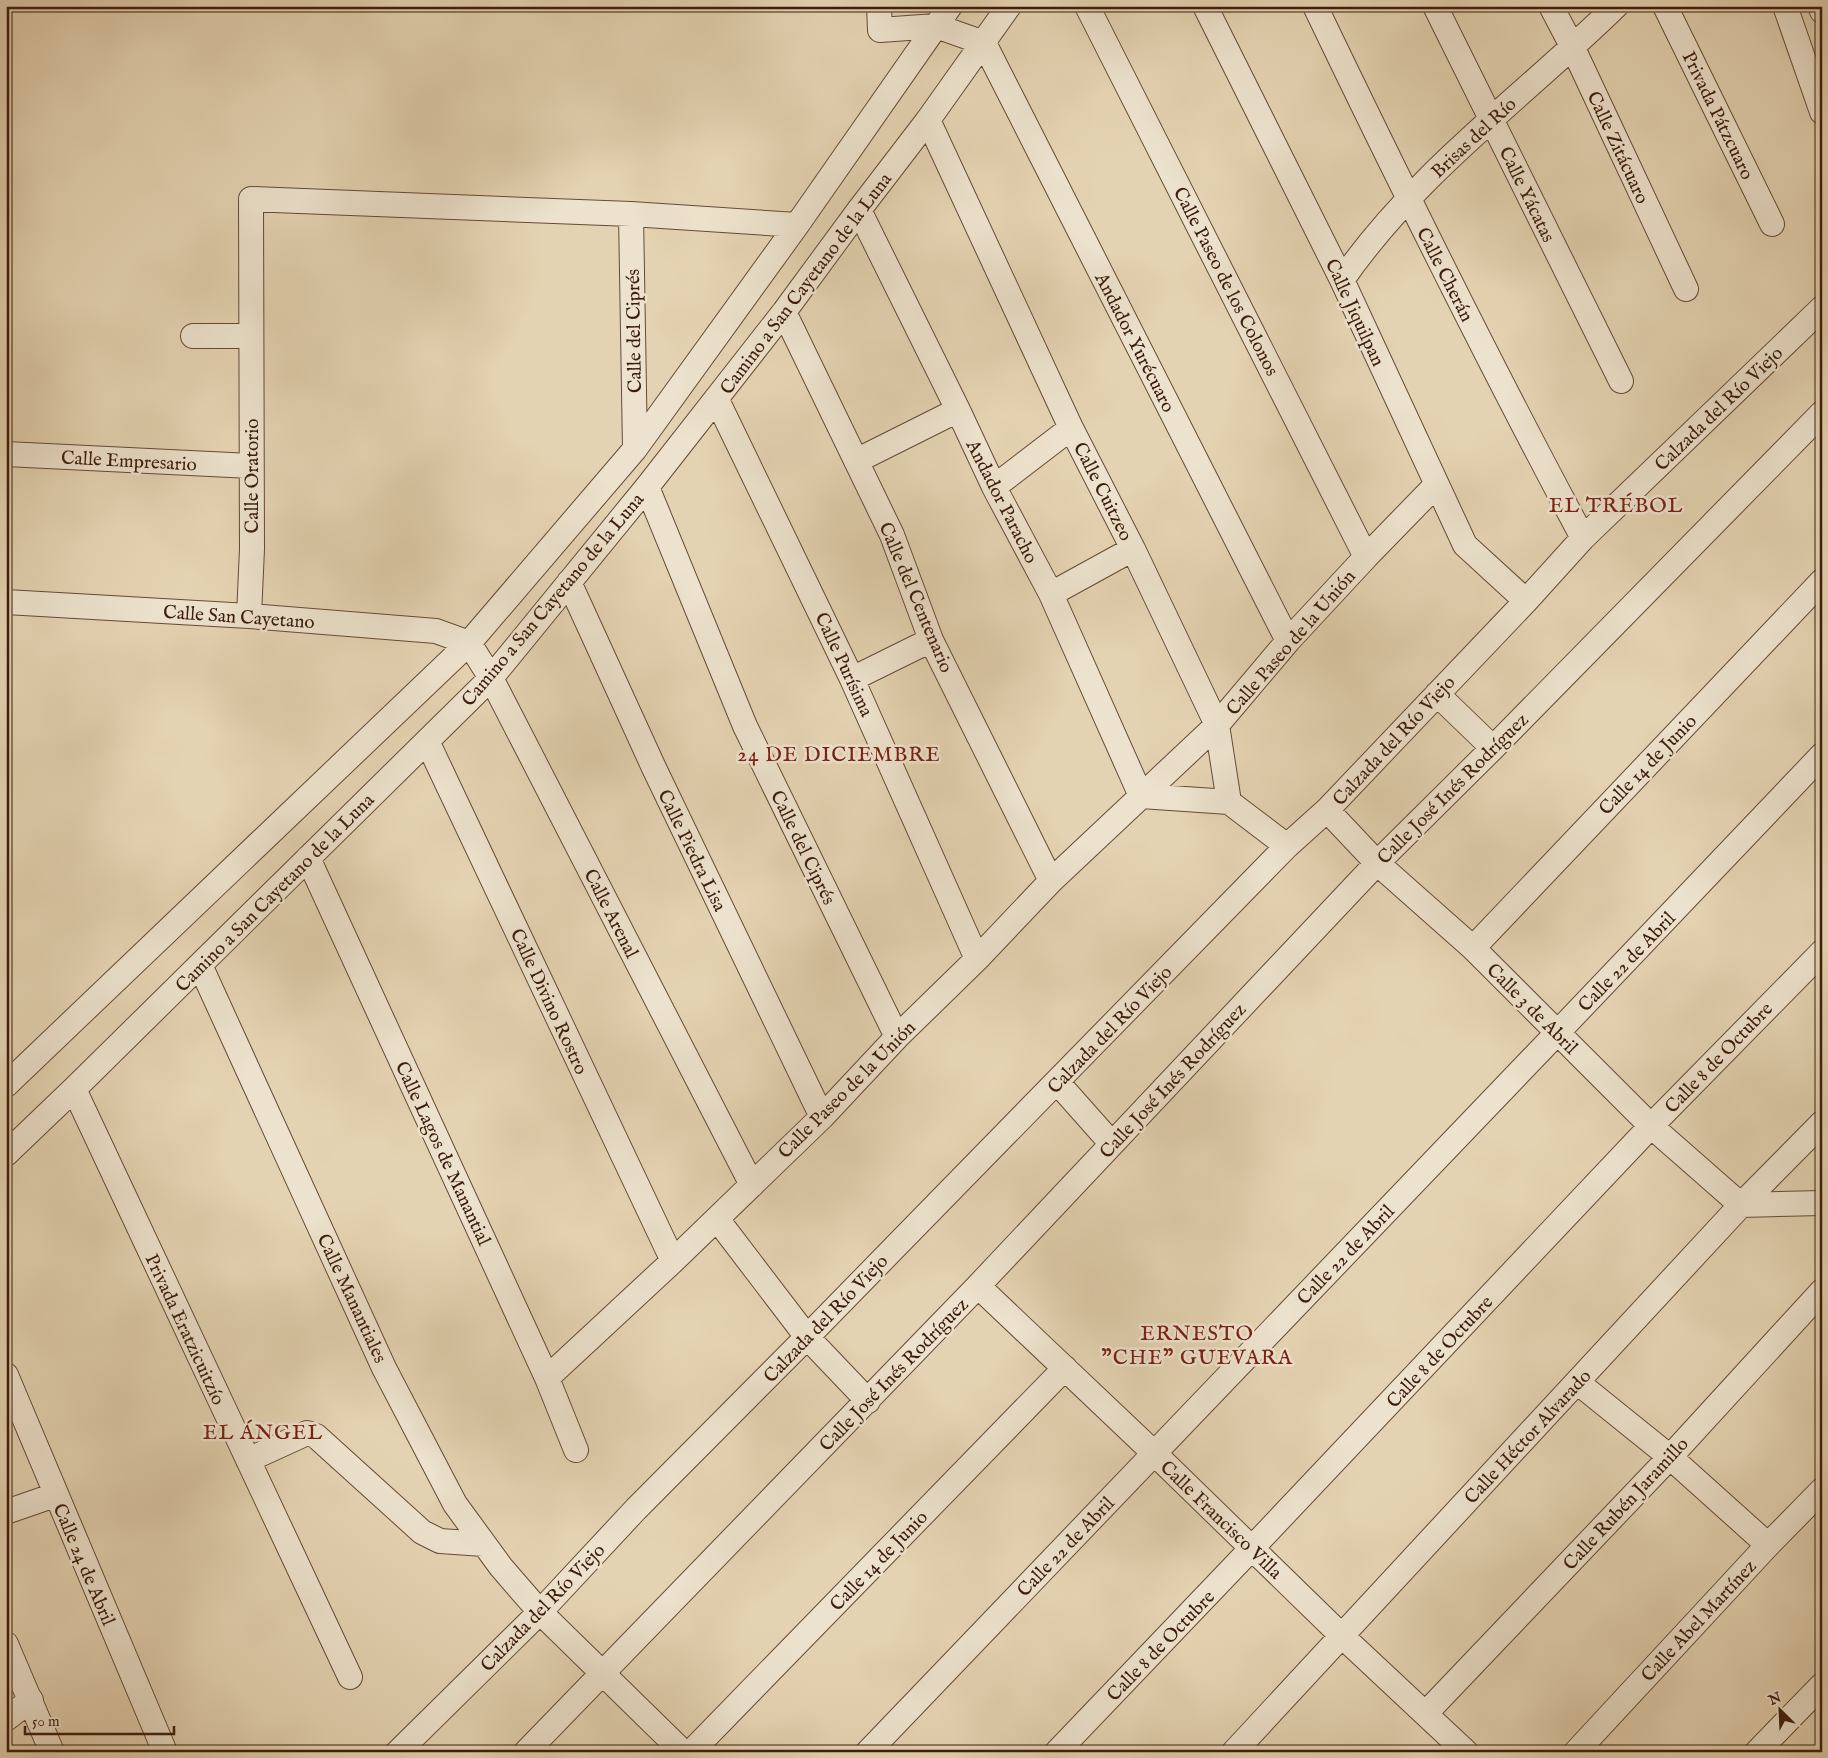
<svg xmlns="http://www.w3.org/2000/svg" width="1828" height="1758" font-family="'IM FELL English',serif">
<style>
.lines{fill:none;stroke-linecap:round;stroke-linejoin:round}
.minor-casing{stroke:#664a36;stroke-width:26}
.minor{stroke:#ede2cd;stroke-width:24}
.labels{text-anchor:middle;stroke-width:5;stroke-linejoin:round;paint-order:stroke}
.street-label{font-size:19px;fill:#3c1d0c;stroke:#ede2cd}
.quarter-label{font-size:21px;letter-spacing:1px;fill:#7a1f14;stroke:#ede2cd}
</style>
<rect width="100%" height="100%" fill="#e4d3b2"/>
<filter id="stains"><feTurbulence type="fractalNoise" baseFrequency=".004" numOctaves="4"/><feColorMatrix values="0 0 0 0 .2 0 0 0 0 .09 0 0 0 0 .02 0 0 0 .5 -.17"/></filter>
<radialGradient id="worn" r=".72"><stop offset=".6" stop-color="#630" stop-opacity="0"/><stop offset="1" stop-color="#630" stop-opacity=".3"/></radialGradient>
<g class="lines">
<defs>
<path id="minor" d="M879,6l1,24 56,-4 48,17 304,598
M1087,6l279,551
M1205,6l137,274 123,265 61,56
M1315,6c86,179 174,357 268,532
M1435,6l186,375
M1551,6l22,42 113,241
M1665,6l107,218
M1785,6l37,106
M1820,6l2,5
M928,120l143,308 62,121 84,176 12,77 58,44
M859,210l99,200 36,77 57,107 90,202 88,6
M631,214l4,235
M1342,280c74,-107 182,-184 274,-274
M784,312l108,223 39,105 120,241
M193,336h58
M717,400l135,279 125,280
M6,454l245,12
M856,461l102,-51
M647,487l98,239 152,311
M994,487l77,-59
M569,582l85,186 168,349
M1051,594l82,-45
M6,602l243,14 187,15 33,12 22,35 261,507
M249,616l3,-67 -1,-350 380,15 166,11
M852,679l79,-39
M1437,694l56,54
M427,741l246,520
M1327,810l50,53 96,85 178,178 90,79 81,-2
M308,858l239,520 29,72
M1473,948l349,-367
M200,965l184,403 71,136 46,63 39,45 143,140
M1057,1082l55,62
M6,1085l463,-442 166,-194 162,-224 153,-219
M74,1089l276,588
M6,1154l68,-65 417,-411 156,-191 137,-175 75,-102 69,-90 81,-114
M717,1219l90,118 61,64
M978,1286l176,167 188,183 124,116
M6,1375l159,377
M547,1378l126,-117 149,-144 75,-80 80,-78 74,-78 166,-156 71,-84 78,-84 70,-72
M1577,1382l93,75 98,88
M248,1460l59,-27 9,3 106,96 18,9 44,3
M6,1512l49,-17
M6,1644l46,108
M1426,1713l244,-256 152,-166
M6,1719l25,-19
M398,1752l142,-140 96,-103 171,-172 480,-491 40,-36 199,-209 57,-63 239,-230
M526,1752l452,-466 399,-423 116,-115 329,-335
M691,1752l374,-384
M868,1752l690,-720 264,-277
M1057,1752l196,-205 398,-421 171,-174
M1234,1752l507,-547 81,-82
M1576,1752l192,-207 54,-55
M1757,1752l65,-67"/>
</defs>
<use href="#minor" class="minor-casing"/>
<use href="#minor" class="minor"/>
</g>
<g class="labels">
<g class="street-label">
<text transform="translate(1719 115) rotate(64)" y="7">Privada Pátzcuaro</text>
<text transform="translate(1473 137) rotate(-43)" y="7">Brisas del Río</text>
<text transform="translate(1619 147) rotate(65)" y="7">Calle Zitácuaro</text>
<text transform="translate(1528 194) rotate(64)" y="7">Calle Yácatas</text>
<text transform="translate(1446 274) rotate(63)" y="7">Calle Cherán</text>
<text transform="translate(1227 281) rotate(63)" y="7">Calle Paseo de los Colonos</text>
<text transform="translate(805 283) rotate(-53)" y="7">Camino a San Cayetano de la Luna</text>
<text transform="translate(1356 312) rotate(65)" y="7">Calle Jiquilpan</text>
<text transform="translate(633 331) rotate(-91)" y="7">Calle del Ciprés</text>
<text transform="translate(1136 342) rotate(63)" y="7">Andador Yurécuaro</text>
<text transform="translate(1718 408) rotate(-44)" y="7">Calzada del Río Viejo</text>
<text transform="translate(129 460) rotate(3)" y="7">Calle Empresario</text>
<text transform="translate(251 476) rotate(-90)" y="7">Calle Oratorio</text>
<text transform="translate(1104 491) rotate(63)" y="7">Calle Cuitzeo</text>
<text transform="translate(1003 501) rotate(63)" y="7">Andador Paracho</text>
<text transform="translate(917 597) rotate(67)" y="7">Calle del Centenario</text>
<text transform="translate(552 599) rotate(-50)" y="7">Camino a San Cayetano de la Luna</text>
<text transform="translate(239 616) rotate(4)" y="7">Calle San Cayetano</text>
<text transform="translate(1290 642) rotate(-49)" y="7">Calle Paseo de la Unión</text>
<text transform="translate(845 664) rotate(65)" y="7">Calle Purísima</text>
<text transform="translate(1393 740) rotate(-47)" y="7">Calzada del Río Viejo</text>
<text transform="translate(1647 764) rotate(-46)" y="7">Calle 14 de Junio</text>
<text transform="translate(1452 788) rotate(-45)" y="7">Calle José Inés Rodríguez</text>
<text transform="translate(804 847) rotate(64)" y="7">Calle del Ciprés</text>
<text transform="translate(693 850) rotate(64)" y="7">Calle Piedra Lisa</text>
<text transform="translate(274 892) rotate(-45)" y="7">Camino a San Cayetano de la Luna</text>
<text transform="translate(612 913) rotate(63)" y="7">Calle Arenal</text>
<text transform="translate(1626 961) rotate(-46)" y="7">Calle 22 de Abril</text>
<text transform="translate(550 1001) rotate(65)" y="7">Calle Divino Rostro</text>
<text transform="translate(1533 1008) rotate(45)" y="7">Calle 3 de Abril</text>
<text transform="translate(1109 1029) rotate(-46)" y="7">Calzada del Río Viejo</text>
<text transform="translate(1718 1057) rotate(-46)" y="7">Calle 8 de Octubre</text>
<text transform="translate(1172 1080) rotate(-47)" y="7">Calle José Inés Rodríguez</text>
<text transform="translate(846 1089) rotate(-45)" y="7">Calle Paseo de la Unión</text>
<text transform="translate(444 1153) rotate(65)" y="7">Calle Lagos de Manantial</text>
<text transform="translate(1345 1254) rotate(-46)" y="7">Calle 22 de Abril</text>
<text transform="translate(353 1298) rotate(65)" y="7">Calle Manantiales</text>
<text transform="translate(825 1318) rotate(-46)" y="7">Calzada del Río Viejo</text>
<text transform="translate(186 1329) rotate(65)" y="7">Privada Eratzicuitzío</text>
<text transform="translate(1439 1351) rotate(-47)" y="7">Calle 8 de Octubre</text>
<text transform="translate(893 1374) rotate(-46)" y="7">Calle José Inés Rodríguez</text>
<text transform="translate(1527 1436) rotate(-47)" y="7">Calle Héctor Alvarado</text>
<text transform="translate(1625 1503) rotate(-47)" y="7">Calle Rubén Jaramillo</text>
<text transform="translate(1222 1519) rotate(44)" y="7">Calle Francisco Villa</text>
<text transform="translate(1065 1546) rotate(-46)" y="7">Calle 22 de Abril</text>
<text transform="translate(878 1560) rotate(-46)" y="7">Calle 14 de Junio</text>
<text transform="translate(85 1564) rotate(67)" y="7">Calle 24 de Abril</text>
<text transform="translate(542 1607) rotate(-46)" y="7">Calzada del Río Viejo</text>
<text transform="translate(1698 1620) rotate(-47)" y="7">Calle Abel Martínez</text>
<text transform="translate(1160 1645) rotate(-46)" y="7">Calle 8 de Octubre</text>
</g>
<g class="quarter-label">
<text x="1616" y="512">EL TRÉBOL</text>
<text x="839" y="761">24 DE DICIEMBRE</text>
<text x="1197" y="1340">ERNESTO<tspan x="1197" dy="24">"CHE" GUEVARA</tspan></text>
<text x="263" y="1439">EL ÁNGEL</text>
</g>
</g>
<rect width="1828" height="1758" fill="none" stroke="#e4d3b2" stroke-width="25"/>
<rect x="8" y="8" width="1813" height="1743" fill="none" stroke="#3c1d0c" stroke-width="2.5"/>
<rect x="12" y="12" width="1803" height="1733" fill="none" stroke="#3c1d0c"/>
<g transform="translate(1780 1710) rotate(336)" stroke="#ede2cd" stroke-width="4" paint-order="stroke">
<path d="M0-4L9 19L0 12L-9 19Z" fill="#3c1d0c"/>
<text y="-8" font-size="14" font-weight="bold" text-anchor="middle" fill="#3c1d0c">N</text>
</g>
<path d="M25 1726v8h149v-8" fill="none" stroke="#3c1d0c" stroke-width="2.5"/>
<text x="32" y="1726" font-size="15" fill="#3c1d0c" stroke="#ede2cd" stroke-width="4" paint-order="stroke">50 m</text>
<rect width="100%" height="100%" filter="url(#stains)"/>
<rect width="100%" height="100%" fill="url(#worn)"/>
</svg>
